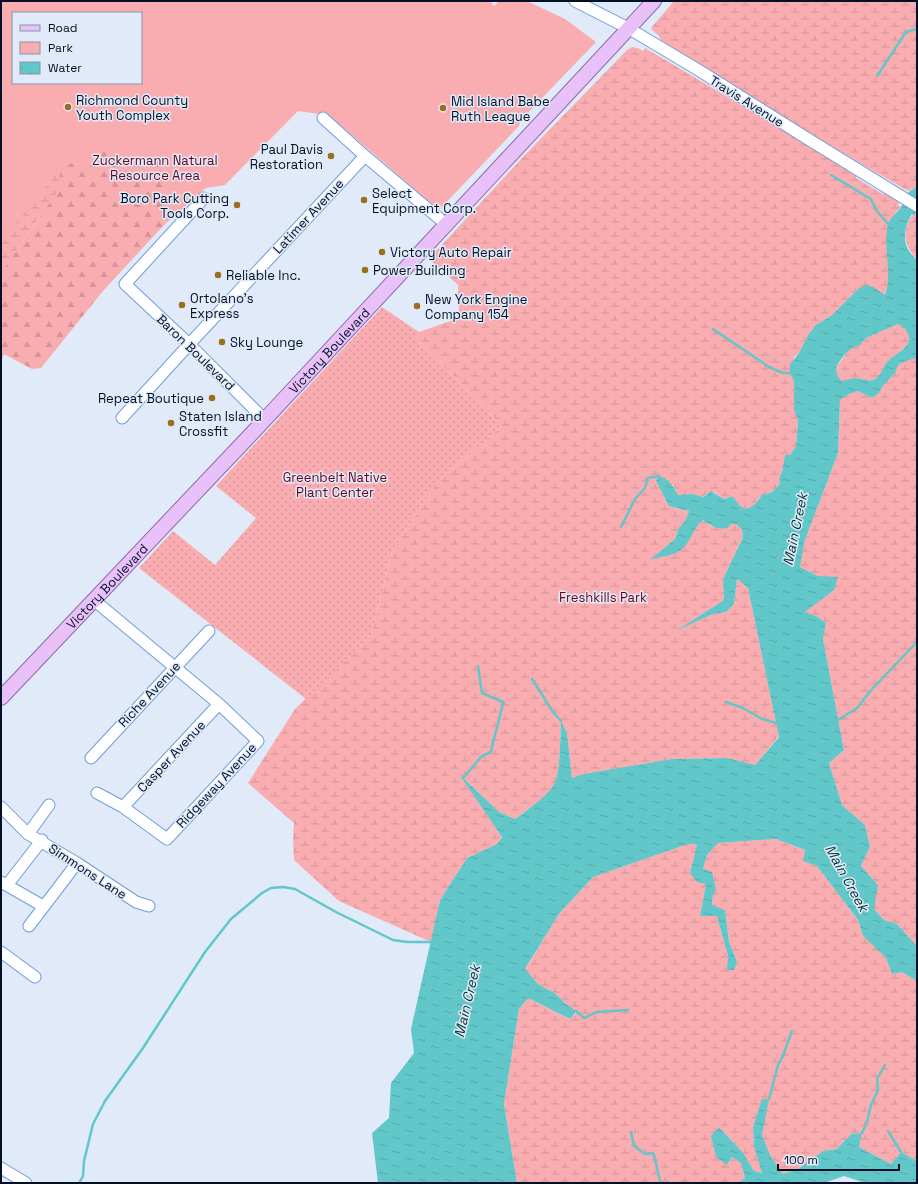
<svg xmlns="http://www.w3.org/2000/svg" width="918" height="1184" font-family="'Space Grotesk',sans-serif">
<style>
.green{fill:#faadb1;fill-rule:evenodd}
.forest{fill:url(#forest-firs)}
.wetland{fill:url(#wetland-marsh)}
.garden{fill:url(#garden-dots)}
.water{fill:url(#water-ripples);fill-rule:evenodd}
.lines{fill:none;stroke-linecap:round;stroke-linejoin:round}
.stream{stroke:#61c7c8;stroke-width:2.5}
.minor-casing{stroke:#6f9ddc;stroke-width:13}
.major-casing{stroke:#8e69ac;stroke-width:16}
.minor{stroke:#fff;stroke-width:11}
.major{stroke:#e8c1f8;stroke-width:14}
.poi-dot{fill:#9b6d1e;stroke:#e1eaf8;stroke-width:1.5}
.labels{text-anchor:middle;stroke-width:3;stroke-linejoin:round;paint-order:stroke}
.poi-label{font-size:13px;fill:#021128;stroke:#e1eaf8;text-anchor:start}
.street-label{font-size:13px;fill:#021128;stroke:#e1eaf8}
.park-label{font-size:13px;fill:#64041c;stroke:#e1eaf8}
.water-label{font-size:14px;font-style:italic;fill:#013536;stroke:#e1eaf8}
</style>
<defs>
<pattern id="forest-firs" width="22" height="20" patternUnits="userSpaceOnUse"><rect width="22" height="20" fill="#faadb1"/><path d="M5 1l3.5 6h-7zM16 11l3.5 6h-7z" fill="#d59498"/></pattern>
<pattern id="wetland-marsh" width="20" height="14" patternUnits="userSpaceOnUse"><rect width="20" height="14" fill="#faadb1"/><path d="M1 5h8M5 5V1M11 12h8M15 12V8" fill="none" stroke="#d59498"/></pattern>
<pattern id="garden-dots" width="8" height="8" patternUnits="userSpaceOnUse"><rect width="8" height="8" fill="#faadb1"/><path d="M2 2h.1M6 6h.1" fill="none" stroke="#d59498" stroke-width="1.8" stroke-linecap="round"/></pattern>
<pattern id="water-ripples" width="26" height="14" patternUnits="userSpaceOnUse"><rect width="26" height="14" fill="#61c7c8"/><path d="M2 4q2-2 4 0t4 0M15 11q2-2 4 0t4 0" fill="none" stroke="#53aaac"/></pattern>
</defs>
<rect width="100%" height="100%" fill="#e1eaf8"/>
<path class="green" d="M1,1h489l4,5 5,-5h28l38,18 31,23 -75,78 -2,6 -80,84 -106,-91 -7,-4 -28,-4 -73,74 -19,3 -42,37 1,-11 -50,-60 -12,-5 -102,102zM13,13h128v70h-128z"/>
<path class="forest" d="M103,149l25,10 32,-1 6,28 -2,39 -61,66 -62,77 -9,1 -28,-15 -3,7v-88l55,-80 5,-25z"/>
<path class="wetland" d="M674,1h243v186l-9,4 -114,-66 -133,-85 -3,-5 -6,-5 -1,-2z
M632,47l6,1 5,3 2,-3 210,124 1,6 27,16h4l12,8 -1,3 3,2 -6,6 -9,29 3,36 -4,17 -26,-7 -27,27 -16,10 -8,10 -9,18 -5,4 -4,16 4,9v28l4,10 -2,26 -6,9h-5l-3,18 -3,6 1,5 -8,8 -5,1 -8,5 -4,6 -8,5 -7,-3 -8,-10 -8,3 -10,-7 -7,1 -4,4 -10,-3 -15,1 -5,-10 -17,-4 13,25 20,5 -4,10 -7,8 -3,10 -23,20 35,-17 11,-19 5,-3 8,6 17,2 3,-4h5l6,6 1,6 -20,43 1,21 -44,29 33,-15 13,-2 8,-8 3,-25 11,9 31,148 -24,29 -28,-7 -54,1 -90,15 -11,4 -5,-45 -6,-11c-1,15 0,53 -8,65 -9,13 -26,22 -38,32l-16,-7 -38,-36 41,61 -5,7 -30,14 -27,42 -9,42 -92,-41 -45,-41 -1,-21 1,-16 -46,-40 47,-74 76,-74 21,-83 44,-69 66,-57 -85,-87 2,-7 40,-14 -1,-33 -29,-26 93,-101 105,-108z
M61,168l-5,25 -55,80v-31z
M916,213h1v47c-13,-16 -16,-28 -4,-46l2,1z
M898,324c6,3 11,6 11,13 1,12 -15,17 -22,25 -4,5 -6,15 -12,17 -9,4 -13,-2 -21,-1 -4,0 -8,3 -12,4l-4,-5 -2,-9 12,-17 16,-10 2,-3z
M914,357h3v589l-20,-22 -13,-4 -11,-12 5,-23 -17,-19 9,-19 -5,-22 -23,-20 -13,-42 15,-13 -21,-111 3,-16 -8,-6 -14,-5 30,-22 -16,-14 -18,-9 5,-27 33,-87 2,-53c4,-5 12,-7 18,-9l14,7 6,-4 5,-8 12,-13 4,-9z
M776,839l29,11 -1,11 13,5 41,54 5,16 23,22 6,16 10,-2 15,9v180l-16,-9 -10,12 -32,-17 3,-14 -11,1 -14,15 -14,2 -25,18 -15,6 -12,-18 -9,-22 2,-15 -1,-21 -10,28 1,20 9,26 -9,-2 -10,-17 -25,-27 8,38 5,-8 9,6 4,15 -7,5h-221l-13,-79 15,-95 9,-11c14,7 28,15 43,21l5,-7 -11,-9 -9,-9 -18,-10 -13,-14 34,-56 34,-37 95,-33h9l-7,29 16,11 -6,32h17l11,40 9,6 -8,-21 -4,-31 -13,-4 1,-11 -10,-26 4,-14 10,-12z"/>
<path class="garden" d="M382,307l37,25 -2,7 85,87 -66,57 -44,69 -21,83 -65,64 -167,-131 34,-37 42,34 41,-47 -40,-32z"/>
<path class="water" d="M917,187v24l-2,4 -3,-1c-6,10 -10,24 -4,35 2,4 6,8 9,11v97l-18,7 -4,9 -12,13 -5,8 -6,4 -14,-7 -9,3 -9,6 -2,53 -33,87 -5,27 18,9 20,1 -4,13 -29,22 13,5 8,6 -3,16 21,111 -15,13 13,42 23,20 5,22 -9,19 17,19 -4,24 10,11 13,4 20,22v35l-15,-9 -10,2 -6,-16 -23,-22 -5,-16 -41,-54 -14,-5 2,-11 -29,-11 -58,4 -11,12 -4,14 9,3 4,17 -3,6 -1,10 13,5 4,31 8,21 -3,8h-7l1,-14 -11,-40h-17l6,-32 -9,-2 -7,-9 7,-29h-9l-95,33 -34,37 -34,55 13,15 18,10 9,9 11,8 -5,8c-15,-6 -28,-14 -43,-21l-9,11 -15,95 13,79h-139l-6,-50 17,-15 2,-35 23,-30 -3,-24 29,-129 27,-42 30,-14 5,-7 -43,-63 40,38 16,7c11,-8 31,-22 38,-33 8,-12 7,-49 8,-65l6,12 5,45 11,-4 89,-15 55,-1 28,7 24,-28 -31,-149 -11,-9 -3,25 -8,8 -13,2 -37,17 48,-31 -1,-21 20,-42 -1,-7 -6,-6h-5l-3,4c-11,2 -17,-2 -25,-8 -10,7 -12,22 -22,30 -8,6 -21,7 -30,9l24,-20 3,-10 7,-8 4,-10 -20,-5 -13,-25 3,-5c11,4 14,9 19,19l15,-1 10,3 8,-6 13,8 8,-3 8,10 7,3 8,-5 7,-9 10,-3 8,-8 -1,-5 3,-7 3,-17h5l6,-9 2,-26 -4,-10v-28l-4,-9v-9l9,-11 9,-18 8,-10 16,-10 27,-27 7,-3 7,2 12,8c8,-23 -3,-47 3,-70 2,-8 9,-12 13,-18 8,-10 1,-13 16,-20zM898,324c5,3 10,6 11,13 1,12 -15,17 -22,25 -4,5 -6,14 -12,17 -9,4 -13,-2 -21,-1 -4,0 -8,3 -12,3l-4,-4 -2,-9c4,-8 14,-22 23,-22l7,-8z
M762,1099h7l-7,36 9,22 12,17 15,-5 25,-18 14,-2 14,-15 11,-1 -3,14 32,17 10,-12 16,9v22h-52l-21,-7 -20,7h-86l7,-5 -4,-15 -9,-6 -5,8 -11,-8 -5,-21 8,-9 25,27 10,17 8,2 -8,-26 -1,-20z"/>
<g class="lines">
<path class="stream" d="M877,76l29,-44 11,-3
M831,175l40,24 5,11 14,16
M713,329l56,38 14,6h10
M621,527l14,-28 10,-11 3,-10 11,-2
M532,679l21,33 8,9
M726,702l17,6 19,11 14,4
M838,720l19,-12 15,-19 45,-47
M463,778l19,-22 9,-4c3,-17 9,-33 12,-50l-21,-9 -4,-27
M576,1011l8,7 13,-6 31,-2
M769,1099l9,-34 4,-7 10,-27
M888,1131l13,21
M631,1132l3,14 11,8 8,-1c4,10 4,21 8,30
M862,1133l5,-11 4,-17 7,-15 -1,-11 8,-14
M79,1183l4,-7 1,-15 9,-37 12,-23 38,-53 62,-96 26,-33 31,-26 9,-5 12,-1 12,2 41,23 57,28 14,2h24
M679,1183h1"/>
<defs>
<path id="minor" d="M575,1l53,27 72,43 108,68 109,67
M323,118l42,38 82,69
M204,198l-79,86 64,60 76,76
M122,418l72,-79 171,-183
M95,601l124,103 39,37 -91,98 -44,-32 -26,-14
M91,758l118,-127
M1,807l27,27 49,29 59,39 13,4
M123,807l96,-103
M28,834l21,-29
M1,882l42,24
M7,885l35,-45
M29,926l48,-63
M1,952l34,25
M1,1168l25,15"/>
<g id="major">
<path id="s1" d="M1,698l255,-269 398,-428"/>
</g>
</defs>
<use href="#minor" class="minor-casing"/>
<use href="#major" class="major-casing"/>
<use href="#minor" class="minor"/>
<use href="#major" class="major"/>
</g>
<g class="poi-dot">
<circle cx="68" cy="107" r="4"/>
<circle cx="443" cy="108" r="4"/>
<circle cx="331" cy="156" r="4"/>
<circle cx="364" cy="200" r="4"/>
<circle cx="237" cy="205" r="4"/>
<circle cx="382" cy="252" r="4"/>
<circle cx="365" cy="270" r="4"/>
<circle cx="218" cy="275" r="4"/>
<circle cx="182" cy="305" r="4"/>
<circle cx="417" cy="306" r="4"/>
<circle cx="222" cy="342" r="4"/>
<circle cx="212" cy="398" r="4"/>
<circle cx="171" cy="423" r="4"/>
</g>
<g class="labels">
<g class="poi-label">
<text x="76" y="105">Richmond County<tspan x="76" dy="15">Youth Complex</tspan></text>
<text x="451" y="106">Mid Island Babe<tspan x="451" dy="15">Ruth League</tspan></text>
<text x="323" y="154" text-anchor="end">Paul Davis<tspan x="323" dy="15">Restoration</tspan></text>
<text x="372" y="198">Select<tspan x="372" dy="15">Equipment Corp.</tspan></text>
<text x="229" y="203" text-anchor="end">Boro Park Cutting<tspan x="229" dy="15">Tools Corp.</tspan></text>
<text x="390" y="257">Victory Auto Repair</text>
<text x="373" y="275">Power Building</text>
<text x="226" y="280">Reliable Inc.</text>
<text x="190" y="303">Ortolano's<tspan x="190" dy="15">Express</tspan></text>
<text x="425" y="304">New York Engine<tspan x="425" dy="15">Company 154</tspan></text>
<text x="230" y="347">Sky Lounge</text>
<text x="204" y="403" text-anchor="end">Repeat Boutique</text>
<text x="179" y="421">Staten Island<tspan x="179" dy="15">Crossfit</tspan></text>
</g>
<g class="street-label">
<text transform="translate(747 101) rotate(32)" y="5">Travis Avenue</text>
<text transform="translate(308 216) rotate(-47)" y="5">Latimer Avenue</text>
<text dy="5" stroke="none"><textPath href="#s1" startOffset="478">Victory Boulevard</textPath></text>
<text transform="translate(196 352) rotate(44)" y="5">Baron Boulevard</text>
<text dy="5" stroke="none"><textPath href="#s1" startOffset="154">Victory Boulevard</textPath></text>
<text transform="translate(149 694) rotate(-47)" y="5">Riche Avenue</text>
<text transform="translate(171 756) rotate(-47)" y="5">Casper Avenue</text>
<text transform="translate(216 785) rotate(-47)" y="5">Ridgeway Avenue</text>
<text transform="translate(88 871) rotate(33)" y="5">Simmons Lane</text>
</g>
<g class="park-label">
<text x="155" y="165">Zuckermann Natural<tspan x="155" dy="15">Resource Area</tspan></text>
<text x="335" y="482">Greenbelt Native<tspan x="335" dy="15">Plant Center</tspan></text>
<text x="603" y="602">Freshkills Park</text>
</g>
<g class="water-label">
<text transform="translate(795 529) rotate(-78)" y="5">Main Creek</text>
<text transform="translate(847 878) rotate(61)" y="5">Main Creek</text>
<text transform="translate(467 1001) rotate(-77)" y="5">Main Creek</text>
</g>
</g>
<rect width="918" height="1184" fill="none" stroke="#021128" stroke-width="4"/>
<rect x="12" y="12" width="130" height="72" fill="#e1eaf8" stroke="#8893a5"/>
<rect x="20" y="25" width="20" height="6" fill="#e8c1f8" stroke="#8893a5"/>
<text x="48" y="32" font-size="12" fill="#021128">Road</text>
<rect x="20" y="42" width="20" height="12" fill="#faadb1" stroke="#8893a5"/>
<text x="48" y="52" font-size="12" fill="#021128">Park</text>
<rect x="20" y="62" width="20" height="12" fill="url(#water-ripples)" stroke="#8893a5"/>
<text x="48" y="72" font-size="12" fill="#021128">Water</text>
<path d="M778 1164v6h121v-6" fill="none" stroke="#021128" stroke-width="2"/>
<text x="784" y="1164" font-size="12" fill="#021128" stroke="#e1eaf8" stroke-width="3" paint-order="stroke">100 m</text>
</svg>
